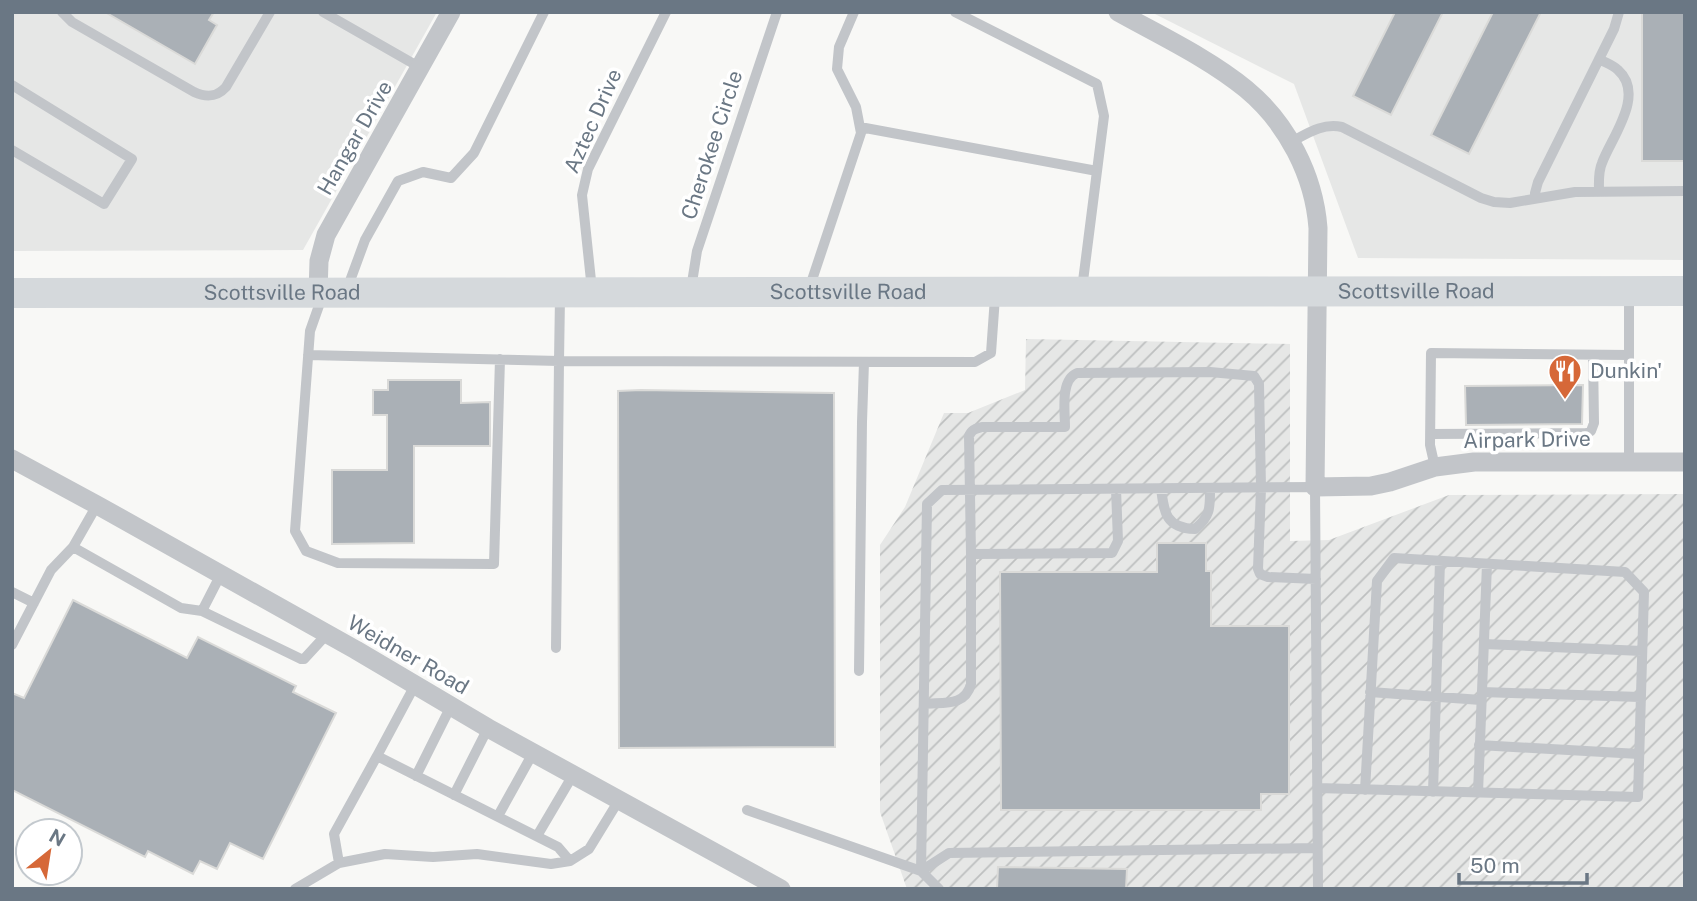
<svg xmlns="http://www.w3.org/2000/svg" width="1697" height="901" font-family="'Public Sans',sans-serif">
<style>
.built{fill:#e6e7e6}
.industrial{fill:url(#industrial-furrows)}
.building{fill:#aab0b6;stroke:#dadad8;stroke-width:2}
.lines{fill:none;stroke-linecap:round;stroke-linejoin:round}
.lane{stroke:#c2c5c9;stroke-width:10}
.street{stroke:#c2c5c9;stroke-width:19}
.primary{stroke:#d5d9dc;stroke-width:30}
.labels{text-anchor:middle;stroke-width:7;stroke-linejoin:round;paint-order:stroke}
.street-label{font-size:21px;fill:#6a7784;stroke:#fff}
.poi-label{font-size:21px;fill:#6a7784;stroke:#fff;text-anchor:start}
</style>
<defs>
<pattern id="industrial-furrows" width="10" height="10" patternUnits="userSpaceOnUse" patternTransform="scale(1.75)"><rect width="10" height="10" fill="#e6e7e6"/><path d="M-1 1l2-2M0 10L10 0M9 11l2-2" fill="none" stroke="#bec0c0"/></pattern>
</defs>
<rect width="100%" height="100%" fill="#f8f8f6"/>
<path class="built" d="M12,12h425l-134,238 -291,1z
M1151,12h534v248l-327,-2 -64,-174z"/>
<path class="industrial" d="M1026,339l264,5v197l39,-1 120,-45 236,-1v395h-778l-27,-77v-267l25,-38 39,-94h24l57,-23z"/>
<path class="building" d="M105,12h109l-5,8 8,5 -22,39z
M1395,12h48l-52,103 -38,-19z
M1493,12h48l-72,142 -38,-19z
M1642,12h43v149h-43z
M388,380h73v23l29,-1v44h-76v97l-82,1v-74h55v-55h-14v-25h15z
M1583,385l-1,39 -116,1 -1,-39z
M641,390l193,3 1,354 -216,1 -1,-357z
M1157,543h49v28h5v55h78v168h-28v16h-260l-1,-238h157z
M73,600l114,58 11,-21 98,49 -3,6 43,21 -73,146 -33,-16 -13,26 -17,-8 -7,13 -45,-23 -3,6 -133,-67v-97l12,5z
M998,867l129,2 -1,20h-129z"/>
<g class="lines">
<path class="lane" d="M62,12l10,10 122,70c13,6 23,5 32,-5l44,-75
M323,12l98,56
M955,12l142,72 7,32 -22,173
M12,85l120,74 -28,45 -92,-54
M860,127l237,44
M1291,142c17,-9 31,-19 51,-15l139,71 13,4 16,1 65,-11 110,-1
M1599,191c0,-9 -1,-19 3,-28 9,-25 44,-68 16,-93 -5,-5 -12,-7 -19,-11
M1535,198v-5l3,-11 76,-153 5,-17
M347,289l18,-49 33,-59 25,-9 28,6 23,-25 70,-141
M691,289l6,-38 80,-239
M809,289l52,-156 -5,-26 -19,-38 2,-22 15,-35
M592,290l-10,-95 6,-26 78,-157
M322,297l-12,34 -15,200 11,20 32,12 156,1 6,-205
M308,355l251,6 1,-64
M1430,434l157,-1 4,-2 3,-8 -1,-68
M1629,462v-167
M1435,467l-5,-22 1,-92 198,2
M1161,488c3,25 5,40 34,41 16,-13 15,-22 15,-41
M73,547l108,61 21,3 19,-37
M971,554l141,-1 6,-12 -2,-52
M12,592l22,11
M202,611l99,48h3l23,-25
M1484,644l158,7
M12,645l39,-75 22,-23 24,-42
M556,648l3,-287 416,1 16,-9 4,-56
M859,671l3,-249 2,-60
M415,685l-38,71 181,91 12,14
M1370,692l111,8
M1482,692l158,5
M924,704c19,-2 41,3 47,-20v-130l-2,-118c3,-7 6,-7 13,-9h83c0,-16 -5,-47 12,-54l133,-1 44,4 5,8 2,104 -3,81 2,5 8,3 48,2
M1479,745l160,9
M416,776l35,-70
M1317,788l321,9 6,-205 -19,-20 -231,-14 -17,23 -12,209
M1433,792l7,-231
M1478,793l9,-229
M454,795l34,-67
M747,810l174,61 6,-367 15,-14 373,-3 3,402
M498,816l35,-63
M537,836l36,-61
M339,863l-5,-29 43,-78
M295,889l44,-26 46,-9 48,3 44,-3 74,10 19,-3 19,-12 30,-49
M939,889l-18,-18 28,-18 368,-5"/>
<path class="street" d="M1118,12c43,24 90,46 128,77 41,34 68,86 72,139l-3,259 56,-1 19,-4 45,-15 39,-5h211
M318,293l1,-32 7,-26 125,-223
M12,459l85,46 259,145 132,78 293,161"/>
<path class="primary" id="s1" d="M12,293l1673,-2"/>
</g>
<defs>
<symbol id="restaurant-pin" viewBox="-11 -11 22 30"><path d="M0 17L-7.5 6A9.5 9.5 0 1 1 7.5 6Z" fill="#d66838" stroke="#fff"/><path d="M-5-6h1v4h1v-4h1v4h1v-4h1v5L-1.5 .5V6h-2V.5L-5-1ZM5-6V6H3V1.5H1.5Q1.5-4 5-6Z" fill="#fff"/></symbol>
</defs>
<g fill-rule="evenodd">
<use href="#restaurant-pin" x="1546" y="352" width="38" height="52"/>
</g>
<g class="labels">
<g class="street-label">
<text transform="translate(593 121) rotate(-66)" y="7">Aztec Drive</text>
<text transform="translate(355 138) rotate(-60)" y="7">Hangar Drive</text>
<text transform="translate(712 145) rotate(-72)" y="7">Cherokee Circle</text>
<text dy="7" stroke="none"><textPath href="#s1" startOffset="1404">Scottsville Road</textPath></text>
<text dy="7" stroke="none"><textPath href="#s1" startOffset="270">Scottsville Road</textPath></text>
<text dy="7" stroke="none"><textPath href="#s1" startOffset="836">Scottsville Road</textPath></text>
<text transform="translate(1527 440) rotate(-1)" y="7">Airpark Drive</text>
<text transform="translate(408 655) rotate(30)" y="7">Weidner Road</text>
</g>
<g class="poi-label">
<text x="1590" y="378">Dunkin'</text>
</g>
</g>
<rect width="1697" height="901" fill="none" stroke="#6a7784" stroke-width="28"/>
<g transform="translate(49 852) rotate(30)"><circle r="33" fill="#ffffff" stroke="#c3c9ce" stroke-width="2"/>
<path d="M0-5L12 26L0 18L-12 26Z" fill="#d66838"/>
<text y="-10" font-size="19" font-weight="bold" text-anchor="middle" fill="#6a7784">N</text>
</g>
<path d="M1459 873v10h128v-10" fill="none" stroke="#6a7784" stroke-width="3.5"/>
<text x="1470" y="873" font-size="21" fill="#6a7784" stroke="#ffffff" stroke-width="5" paint-order="stroke">50 m</text>
</svg>
